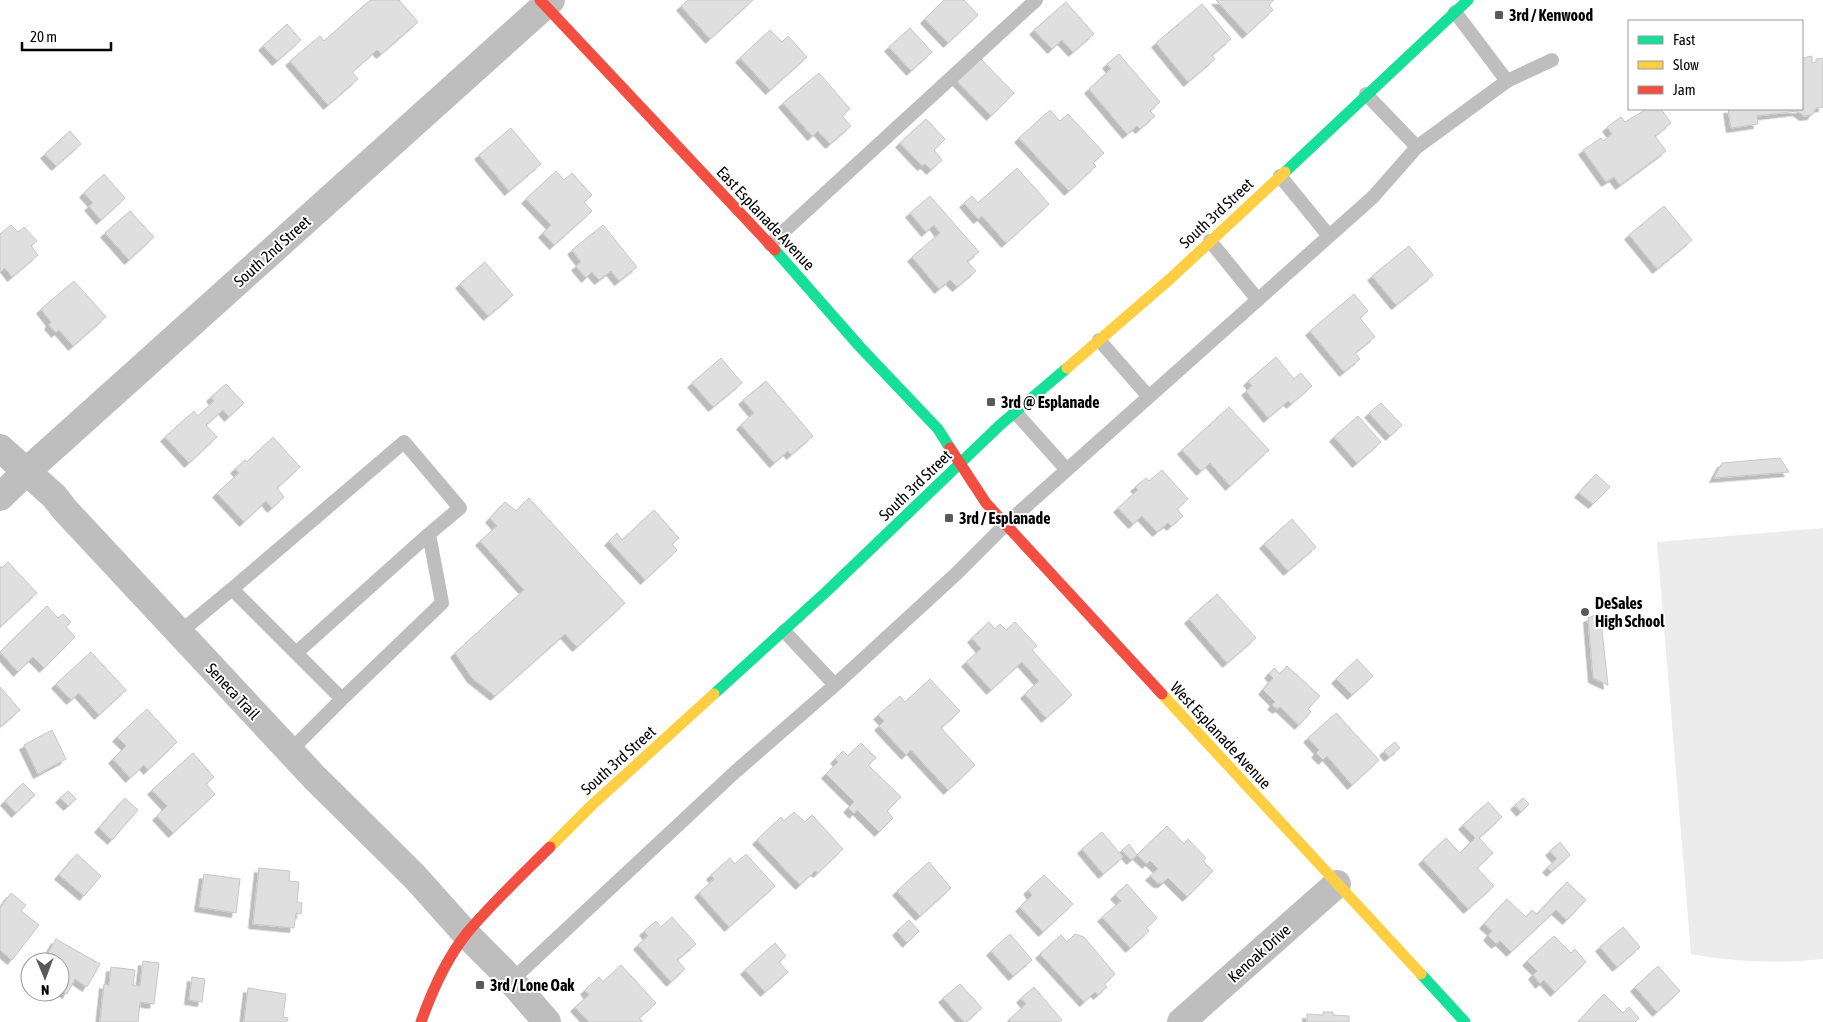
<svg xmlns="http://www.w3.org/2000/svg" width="1823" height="1022" font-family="'Asap Condensed',sans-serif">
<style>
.green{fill:#ececec}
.building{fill:#dfdfdf;stroke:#c7c7c7;filter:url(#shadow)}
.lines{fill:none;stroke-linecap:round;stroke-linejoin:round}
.lane{stroke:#bebebe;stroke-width:14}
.street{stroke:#bebebe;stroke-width:28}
.fast{stroke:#16e098;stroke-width:11}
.slow{stroke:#ffcf43;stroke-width:11}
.jam{stroke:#f24e42;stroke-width:11}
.poi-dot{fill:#595959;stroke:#fff;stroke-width:2}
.labels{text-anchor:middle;stroke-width:4;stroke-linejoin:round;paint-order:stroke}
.poi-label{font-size:16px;font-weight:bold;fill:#000;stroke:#fff;text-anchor:start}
.street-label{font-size:16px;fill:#000;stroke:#fff}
</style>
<defs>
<filter id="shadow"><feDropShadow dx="-4.5" dy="4.5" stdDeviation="0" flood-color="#0004"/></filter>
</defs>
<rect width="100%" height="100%" fill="#fff"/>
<path class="green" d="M1823,528v431c-44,5 -89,3 -132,-5l-34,-412z"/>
<path class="building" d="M370,0h29l19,22 -37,32 -4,-4 -25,22 6,7 -30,26 -38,-44 30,-25 4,5z
M688,0h65l-43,39 -29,-33z
M944,0h20l14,15 -30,28 -23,-24z
M1216,0h58l-5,5 4,5 -26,24z
M1066,2l28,32 -21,18 -11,-12 -10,9 -18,-19z
M1202,4l29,35 -19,16 3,4 -27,23 -32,-39z
M287,24l14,16 -24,21 -14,-15z
M910,28l22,24 -21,19 -22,-24z
M770,30l12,12 6,-6 19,21 -37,33 -30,-32z
M1119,54l41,48 -10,9 5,5 -15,13 -3,-3 -10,8 -38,-45 22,-20 -4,-5z
M1812,56v7l4,-1v-3l7,-1v49l-7,1 -4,7 -8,1 -7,-5 -40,5 1,8 -27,4 -3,-19h74v-51z
M979,57l35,36 -23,23 -35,-36z
M819,73l31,36 -8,7 9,10 -21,18 -12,-13 -6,5 -29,-33z
M1647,109h14l10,14 -16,13 11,15 -46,34 -6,-8 -8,5 -23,-32 18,-12 2,3 9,-7 -5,-7 14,-10 4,5z
M1050,110l10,11 8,-7 36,39 -11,10 3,3 -27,25 -50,-53z
M926,119l19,20 -11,11 8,10 -11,10 -6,-6 -3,2 -22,-23z
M511,128l30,36 -32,27 -30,-36z
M70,131l11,13 -25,22 -11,-12z
M1017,168l32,36 -43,39 -24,-27 -4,3 -14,-16 8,-7 6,7z
M556,171l8,9 8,-7 20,22 -8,7 8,9 -38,34 -11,-12 8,-8 -25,-26z
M104,174l21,24 -24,22 -12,-14 4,-3 -9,-10z
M930,196l49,56 -12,9 9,10 -19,16 -7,-7 -11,9 -27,-32 28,-24 -6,-8 -8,7 -16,-19z
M1664,206l28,34 -35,29 -28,-34z
M130,211l24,26 -25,23 -24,-27z
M11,225l7,7 6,-5 13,14 -6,5 7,9 -26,22 -7,-9 -5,5v-39z
M603,225l34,42 -18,14 -8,-10 -12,9 -7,-8 -6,6 -10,-12 5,-4 -9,-12z
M1409,246l24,29 -37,30 -24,-29z
M485,262l28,33 -25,21 -28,-32z
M74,281l32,36 -33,29 -14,-16 -3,3 -7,-8 2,-3 -10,-13z
M1354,294l14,17 -8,7 15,19 -20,16 5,6 -16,13 -34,-41z
M1276,357l18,22 7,-6 11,13 -21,18 -3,-3 -20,17 -22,-27 6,-5 -4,-5z
M721,358l21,25 -29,24 -21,-24z
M766,381l47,55 -22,19 -3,-4 -14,12 -33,-38 13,-12 -11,-13z
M226,384l18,19 -15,14 -6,-7 -17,15 11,12 -28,26 -24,-26 29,-26 4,5 16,-15 -3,-4z
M1381,403l21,22 -12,11 -21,-23z
M1229,407l40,43 -39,36 -20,-23 -9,8 -19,-21z
M1358,416l23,26 -24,21 -23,-26z
M273,437l27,30 -23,21 7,9 -12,11 -6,-7 -22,21 -27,-29 22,-20 -4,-4 10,-9 2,2z
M1780,458l9,14 -75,6 8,-15z
M1162,470l26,29 -11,10 6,7 -12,10 -3,-3 -11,9 -15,-16 -9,8 -15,-16 20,-18 -3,-3 11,-9 3,3z
M1596,474l14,13 -17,17 -14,-11z
M529,498l96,105 -48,44 -12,-13 -70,62 -23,-18 -17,-25 69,-63 -44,-49 17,-15 -7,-8 15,-16 11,9z
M654,510l25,28 -7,6 5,6 -32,30 -36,-39 8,-8 5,7z
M1292,519l24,28 -28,24 -24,-27z
M8,562l29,31 -36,33 -1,-2v-58l2,2z
M1217,594l39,44 -29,25 -38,-44z
M47,606l11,12 5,-4 8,8 -5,5 9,10 -31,31 -11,-11 -15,15 -18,-20z
M1600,613l8,72 -15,-7 -5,-60z
M989,622l6,7 5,-5 6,6 9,-8 22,24 -5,4 40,45 -26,23 -21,-24 14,-13 -17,-19 -31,28 -25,-28 15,-13 -9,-11z
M91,652l35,38 -27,25 -20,-22 -8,7 -15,-16z
M1357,659l16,17 -21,19 -16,-16z
M1287,666l33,30 -12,13 3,3 -12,13 -19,-18 -3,2 -5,-4 3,-3 -12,-12 10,-12 -4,-4 5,-6 6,6z
M930,679l30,32 -19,17 34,37 -27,25 -37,-40 -5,5 -27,-29 5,-5 -6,-6 22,-19 5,6z
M0,687l20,23 -20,17z
M147,709l30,33 -29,28 -4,-5 -14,13 -17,-19 13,-13 -9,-9z
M1336,713l43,47 -27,25 -25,-29 -4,4 -7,-7 3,-3 -11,-12z
M52,730l14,29 -28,15 -14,-29z
M1395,742l5,6 -11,9 -5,-6z
M861,743l15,15 -8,7 33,32 -14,14 6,7 -14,14 -22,-22 -3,4 -6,-6 6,-6 -28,-28 12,-12 -3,-3 8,-8 5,5z
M193,753l21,24 -8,7 9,10 -42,39 -16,-17 10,-10 -15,-16z
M23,783l12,12 -19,18 -11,-12z
M68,791l8,8 -8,7 -8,-8z
M125,798l13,12 -26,30 -13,-12z
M1523,798l6,6 -8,8 -6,-7z
M1488,802l14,15 -23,21 14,15 -16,15 17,18 -26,23 -45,-49 23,-22 14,15 15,-15 -12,-13z
M794,812l11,10 7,-7 31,34 -25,24 -3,-2 -15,14 -43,-45 24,-23 3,4z
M1167,826l17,18 4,-5 18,19 -3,3 10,10 -26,26 -19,-19 -5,5h-5l-8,-7 8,-7 -8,-8 -3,3 -10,-9z
M1102,832l21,25 -20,17 -21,-25z
M1560,842l10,13 -19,17 -4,-4 10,-9 -7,-8z
M1129,844l8,11 -6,5 -9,-10z
M77,854l24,22 -17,20 -25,-21z
M746,854l29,32 -46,41 -30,-34 15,-14 -3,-4 19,-17 5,6z
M929,862l22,26 -31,28 -23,-25z
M259,868l31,3 -1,10 10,1 -2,20 5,1 -1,11 -5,-1 -2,15 -41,-4z
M204,874l36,5 -4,34 -37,-6z
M1044,875l29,29 -30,28 -23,-25 12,-12 -4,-5z
M1567,882l19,18 -19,20 -11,-10 -45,42 -11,-11 -4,3 -8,-8 4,-5 -8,-7 23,-25 19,18 6,-7 5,4z
M1127,884l30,34 -11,10 3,3 -19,17 -28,-31 19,-16 -6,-6z
M11,893l15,12 -5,6 18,14 -27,35 -12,-10v-42z
M672,917l24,27 -19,16 8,9 -14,13 -33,-37 10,-9 -4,-5 12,-10 5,6z
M909,920l10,11 -12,12 -10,-12z
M1623,927l17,20 -23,20 -17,-20z
M1010,934l22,26 -19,16 -22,-25z
M1075,934l9,3 31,37 -11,10 3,3 -9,8 -3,-3 -11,10 -44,-48 21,-19 6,7z
M1554,936l17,17 4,-4 11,13 -31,30 -11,-12 -4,4 -7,-9 4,-4 -10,-10z
M56,939l44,25 -13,23 -12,-8 -8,15 -7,-4v-28h-17z
M775,943l11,13 -7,6 9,10 -23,20 -20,-22z
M143,961l16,2 -5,41 -14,-2 -2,20h-38l4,-38 5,1 2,-18 24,3 -2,15 7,1z
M621,965l35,38 -17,15 4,4h-54l-14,-15 14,-12 -4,-5 14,-13 4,5z
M1658,966l22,25 -23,21 -22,-25z
M192,977l13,2 -3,23 -13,-2z
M960,984l22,24 -16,14h-2l-21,-24z
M1034,987l28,33 -3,2h-48l-2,-2 17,-16 -5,-6z
M248,988l38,6 -3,23 5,1 -1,4h-43z
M1604,994l19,19 6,-6 10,11 -4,4h-55l-1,-1z
M1323,1012h10v3l16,1v6h-42v-8l16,1z"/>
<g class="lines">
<path class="lane" d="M1507,81l45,-21
M1417,147l90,-66 -52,-69
M1280,176l49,60
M1210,241l48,59
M770,244l266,-244
M1099,340l50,57
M1015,412l52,58
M232,589l172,-147 56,66 -31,26 13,69 -100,96
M784,631l51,54
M179,633l53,-44 110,110 -52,52
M296,653l133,-119
M511,981l224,-209 100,-87 121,-111 49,-49 368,-328 44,-50 -51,-53"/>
<path class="street" d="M0,448l54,48 11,14 249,267 101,100 51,57 35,35 46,53
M0,497l27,-26 524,-471
M1181,1022l156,-138"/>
<path class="fast" d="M1285,172l183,-172
M775,250l86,98 77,81 12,19
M714,694l112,-102 174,-167 67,-57
M1421,974l44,48"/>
<path class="slow" d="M1067,368l103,-89 115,-107
M1162,694l259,280
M550,847l42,-42 122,-111"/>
<path class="jam" d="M540,0l235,250
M950,448l36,55 176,191
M421,1022c11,-31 25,-63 46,-89 25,-30 55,-58 83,-86"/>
</g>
<g class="poi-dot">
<rect x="1494" y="10" width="10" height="10" rx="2.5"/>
<rect x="986" y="397" width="10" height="10" rx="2.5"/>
<rect x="944" y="513" width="10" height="10" rx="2.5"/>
<circle cx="1585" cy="612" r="5"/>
<rect x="475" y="980" width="10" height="10" rx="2.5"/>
</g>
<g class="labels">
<g class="poi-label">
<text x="1509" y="21">3rd / Kenwood</text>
<text x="1001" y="408">3rd @ Esplanade</text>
<text x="959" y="524">3rd / Esplanade</text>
<text x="1595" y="609">DeSales<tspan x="1595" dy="18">High School</tspan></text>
<text x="490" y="991">3rd / Lone Oak</text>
</g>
<g class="street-label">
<text transform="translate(1216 213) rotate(-43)" y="6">South 3rd Street</text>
<text transform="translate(766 218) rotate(47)" y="6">East Esplanade Avenue</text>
<text transform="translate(272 251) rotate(-42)" y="6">South 2nd Street</text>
<text transform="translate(915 485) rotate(-44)" y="6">South 3rd Street</text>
<text transform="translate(233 691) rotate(47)" y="6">Seneca Trail</text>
<text transform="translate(1221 735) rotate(47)" y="6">West Esplanade Avenue</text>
<text transform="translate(618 760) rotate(-42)" y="6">South 3rd Street</text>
<text transform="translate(1259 953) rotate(-42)" y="6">Kenoak Drive</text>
</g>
</g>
<rect x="1628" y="20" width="175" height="90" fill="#ffffff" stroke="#999999"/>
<rect x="1638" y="36" width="25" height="8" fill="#16e098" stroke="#999999"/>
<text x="1673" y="45" font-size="15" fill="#000000">Fast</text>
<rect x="1638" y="61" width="25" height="8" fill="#ffcf43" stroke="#999999"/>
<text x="1673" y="70" font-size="15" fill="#000000">Slow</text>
<rect x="1638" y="86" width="25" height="8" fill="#f24e42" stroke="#999999"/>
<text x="1673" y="95" font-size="15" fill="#000000">Jam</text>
<g transform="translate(45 977) rotate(179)"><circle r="24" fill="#ffffff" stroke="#999999"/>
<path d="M0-4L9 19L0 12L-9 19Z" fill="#595959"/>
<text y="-8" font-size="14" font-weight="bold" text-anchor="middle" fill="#000000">N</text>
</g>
<path d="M22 42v8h89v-8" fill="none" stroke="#000000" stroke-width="2.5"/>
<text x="30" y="42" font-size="15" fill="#000000" stroke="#ffffff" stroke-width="4" paint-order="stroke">20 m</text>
</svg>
